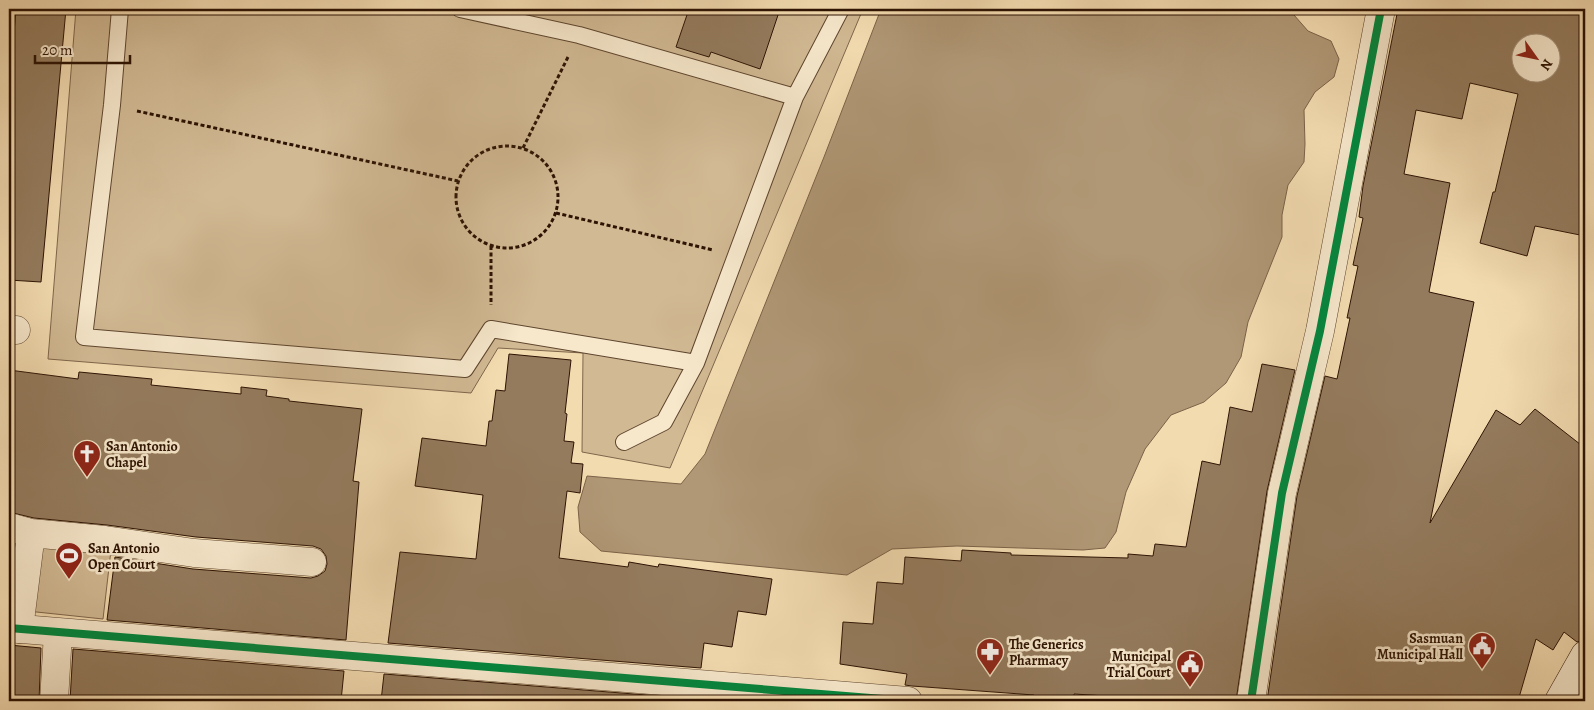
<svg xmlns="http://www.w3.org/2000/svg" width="1594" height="710" font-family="Alegreya,serif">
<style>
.green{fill:#d1b993;stroke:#7f664b}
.water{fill:#b09775;stroke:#7c6247}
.building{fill:#947b5d;stroke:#2d1303;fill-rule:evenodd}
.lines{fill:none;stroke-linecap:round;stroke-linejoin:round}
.service-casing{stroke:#5e452e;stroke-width:18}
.minor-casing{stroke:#5e452e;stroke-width:29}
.tertiary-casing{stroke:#5e452e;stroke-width:29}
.secondary-casing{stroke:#2d1303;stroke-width:29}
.path{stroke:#2d1303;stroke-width:3;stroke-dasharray:4 2.5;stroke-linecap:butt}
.service{stroke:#f7e8cc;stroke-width:16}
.minor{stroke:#f7e8cc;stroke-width:28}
.tertiary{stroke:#f7e8cc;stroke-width:28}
.secondary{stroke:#f7e8cc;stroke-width:28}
.cycleway-casing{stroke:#f7e8cc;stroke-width:11}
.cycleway{stroke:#00873e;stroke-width:8}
.labels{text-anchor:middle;stroke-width:5;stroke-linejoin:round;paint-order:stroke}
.poi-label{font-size:14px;font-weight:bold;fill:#2d1303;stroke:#f7e8cc;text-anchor:start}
</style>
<rect width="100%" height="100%" fill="#f3dbb0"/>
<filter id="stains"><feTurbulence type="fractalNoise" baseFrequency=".004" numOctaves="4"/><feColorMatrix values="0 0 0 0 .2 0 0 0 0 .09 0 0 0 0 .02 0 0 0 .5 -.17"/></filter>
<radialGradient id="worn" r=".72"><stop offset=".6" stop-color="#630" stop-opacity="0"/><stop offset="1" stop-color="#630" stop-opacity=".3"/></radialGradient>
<path class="green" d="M76,9h787l-193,459 -88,-16 1,-99 -85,-5 -27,45 -423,-34z
M35,542l76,8 -8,69 -76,-8z"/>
<path class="water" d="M881,9h413v6l14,16 23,10 8,18 -5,18 -19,15 -11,18 1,34 -1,18 -16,23 -6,30v22l-34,85 -7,35 -15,26 -22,19 -33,13 -26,34 -19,43 -10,40 -11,16 -22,2 -126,-4 -65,3 -45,26 -246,-24 -21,-19 -2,-25 9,-31 94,8 24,-30 119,-297z"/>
<path class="building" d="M16,9h50l-25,273 -32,-2v-188z
M689,9h91l-20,60 -49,-17 -2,5 -33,-10z
M1398,9h187v227l-50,-10 -8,30 -47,-13 13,-51h2l23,-98 -48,-11 -8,36 -46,-9 -12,64 46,9 -21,109 45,10 -44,221 66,-113 24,15 15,-16 50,39v191l-8,3 -13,-10 -11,18 -17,-11 -18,62h-251l30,-205 28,-120 12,3 13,-61h-3l11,-52 -5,-1 10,-47 -4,-1 4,-31zM1522,42h30v30h-30z
M509,354l62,6 -6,53 2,1 -3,27 10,1 -3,21 12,1 -3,29 -13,-2 -8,67 69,9 1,-5 29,5 1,-3 113,15 -6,36 -28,-4 -6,36 -28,-4 -3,25 -313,-25 12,-91 76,7 7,-64 -68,-9 7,-48 64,8 3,-25h3l4,-31 9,1z
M1262,364l33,6 -28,121 -31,210h-99l-14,-1v-3l-49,-3v7l-40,-3v-3l-122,-9 -7,-1 2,-11 -67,-10 3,-42 30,2 4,-42 26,2 2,-27 56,4 1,-11 49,3v2l117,3v-4l25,2 2,-12 31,3 16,-86 18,4 10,-58 22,5z
M9,370l69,9 1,-7 73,7 -1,6 90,9v-7l26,3 -1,6 23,3v2l73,8 -9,72 6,1 -13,158 -239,-20 8,-63 78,12 118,9 7,-2 7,-5 2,-7 -1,-8 -5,-7 -8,-3 -117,-9 -89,-12 -73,-7 -25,-6z
M9,645l32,3 -2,53h-30z
M73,649l271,22 -3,30h-189l-42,-3v3h-40z
M384,674l312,25v2h-315z"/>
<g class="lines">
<defs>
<path id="service" d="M120,9l-8,96 -28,232 381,32 26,-40 205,34 99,-266 46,-88
M460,9l119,26 216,62
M624,442l40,-20 32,-59"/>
<path id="minor" d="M9,330h7
M9,527l22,6 74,7 89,13 118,9
M19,629l12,-96
M54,701l4,-68
M1251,701l31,-208 38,-162 61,-322"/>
<path id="tertiary" d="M9,628l899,73"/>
<path id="secondary" d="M1559,701l26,-46"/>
</defs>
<use href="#service" class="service-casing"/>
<use href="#minor" class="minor-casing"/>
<use href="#tertiary" class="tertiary-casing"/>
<use href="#secondary" class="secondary-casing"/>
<path class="path" d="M137,111l321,70
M456 197a51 51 0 1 1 102 0a51 51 0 1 1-102 0Z
M523,148l45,-91
M556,213l157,37
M491,246v59"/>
<use href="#service" class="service"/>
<use href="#minor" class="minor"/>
<use href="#tertiary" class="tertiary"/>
<use href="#secondary" class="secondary"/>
<defs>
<path id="cycleway" d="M9,628l899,73
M1251,701l31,-208 38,-162 61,-322"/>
</defs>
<use href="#cycleway" class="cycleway-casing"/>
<use href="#cycleway" class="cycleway"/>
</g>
<defs>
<symbol id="church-pin" viewBox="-11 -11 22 30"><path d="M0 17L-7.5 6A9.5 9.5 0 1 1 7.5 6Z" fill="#8f2418" stroke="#f7e8cc"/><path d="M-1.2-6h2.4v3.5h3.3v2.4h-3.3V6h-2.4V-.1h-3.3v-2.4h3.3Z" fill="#fff"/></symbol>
<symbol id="stadium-pin" viewBox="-11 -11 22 30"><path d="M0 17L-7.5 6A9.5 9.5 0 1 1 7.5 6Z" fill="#8f2418" stroke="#f7e8cc"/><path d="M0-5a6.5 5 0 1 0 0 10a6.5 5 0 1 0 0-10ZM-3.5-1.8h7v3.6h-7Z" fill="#fff"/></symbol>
<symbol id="civic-pin" viewBox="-11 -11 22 30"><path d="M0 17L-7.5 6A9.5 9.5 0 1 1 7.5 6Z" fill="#8f2418" stroke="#f7e8cc"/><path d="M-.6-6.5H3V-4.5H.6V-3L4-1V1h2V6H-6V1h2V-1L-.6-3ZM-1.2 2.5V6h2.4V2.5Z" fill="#fff"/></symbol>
<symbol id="pharmacy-pin" viewBox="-11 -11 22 30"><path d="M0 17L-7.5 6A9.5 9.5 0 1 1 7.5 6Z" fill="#8f2418" stroke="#f7e8cc"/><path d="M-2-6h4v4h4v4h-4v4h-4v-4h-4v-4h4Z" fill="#fff"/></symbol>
</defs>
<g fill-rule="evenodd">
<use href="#church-pin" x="71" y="438" width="32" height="43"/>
<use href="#stadium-pin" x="53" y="540" width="32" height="43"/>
<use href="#civic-pin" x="1466" y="630" width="32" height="43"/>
<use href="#pharmacy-pin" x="974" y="636" width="32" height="43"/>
<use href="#civic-pin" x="1174" y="648" width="32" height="43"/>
</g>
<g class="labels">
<g class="poi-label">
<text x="106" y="451">San Antonio<tspan x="106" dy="16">Chapel</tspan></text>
<text x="88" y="553">San Antonio<tspan x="88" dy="16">Open Court</tspan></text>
<text x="1463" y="643" text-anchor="end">Sasmuan<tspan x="1463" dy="16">Municipal Hall</tspan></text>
<text x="1009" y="649">The Generics<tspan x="1009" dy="16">Pharmacy</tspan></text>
<text x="1171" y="661" text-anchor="end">Municipal<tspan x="1171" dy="16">Trial Court</tspan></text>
</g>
</g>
<rect width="1594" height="710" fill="none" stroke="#f3dbb0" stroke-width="30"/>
<rect x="10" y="10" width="1574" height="690" fill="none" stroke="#2d1303" stroke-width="2.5"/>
<rect x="15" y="15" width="1564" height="680" fill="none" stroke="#2d1303"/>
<g transform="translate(1536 58) rotate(123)"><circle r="24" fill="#f7e8cc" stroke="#a6937c"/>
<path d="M0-4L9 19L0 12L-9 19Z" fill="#8f2418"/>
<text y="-8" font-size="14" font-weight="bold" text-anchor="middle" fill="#2d1303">N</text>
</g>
<path d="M35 55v8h95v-8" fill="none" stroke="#2d1303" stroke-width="2.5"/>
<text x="42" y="55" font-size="15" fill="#2d1303" stroke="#f7e8cc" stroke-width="4" paint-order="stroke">20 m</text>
<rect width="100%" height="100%" filter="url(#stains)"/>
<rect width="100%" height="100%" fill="url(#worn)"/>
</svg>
